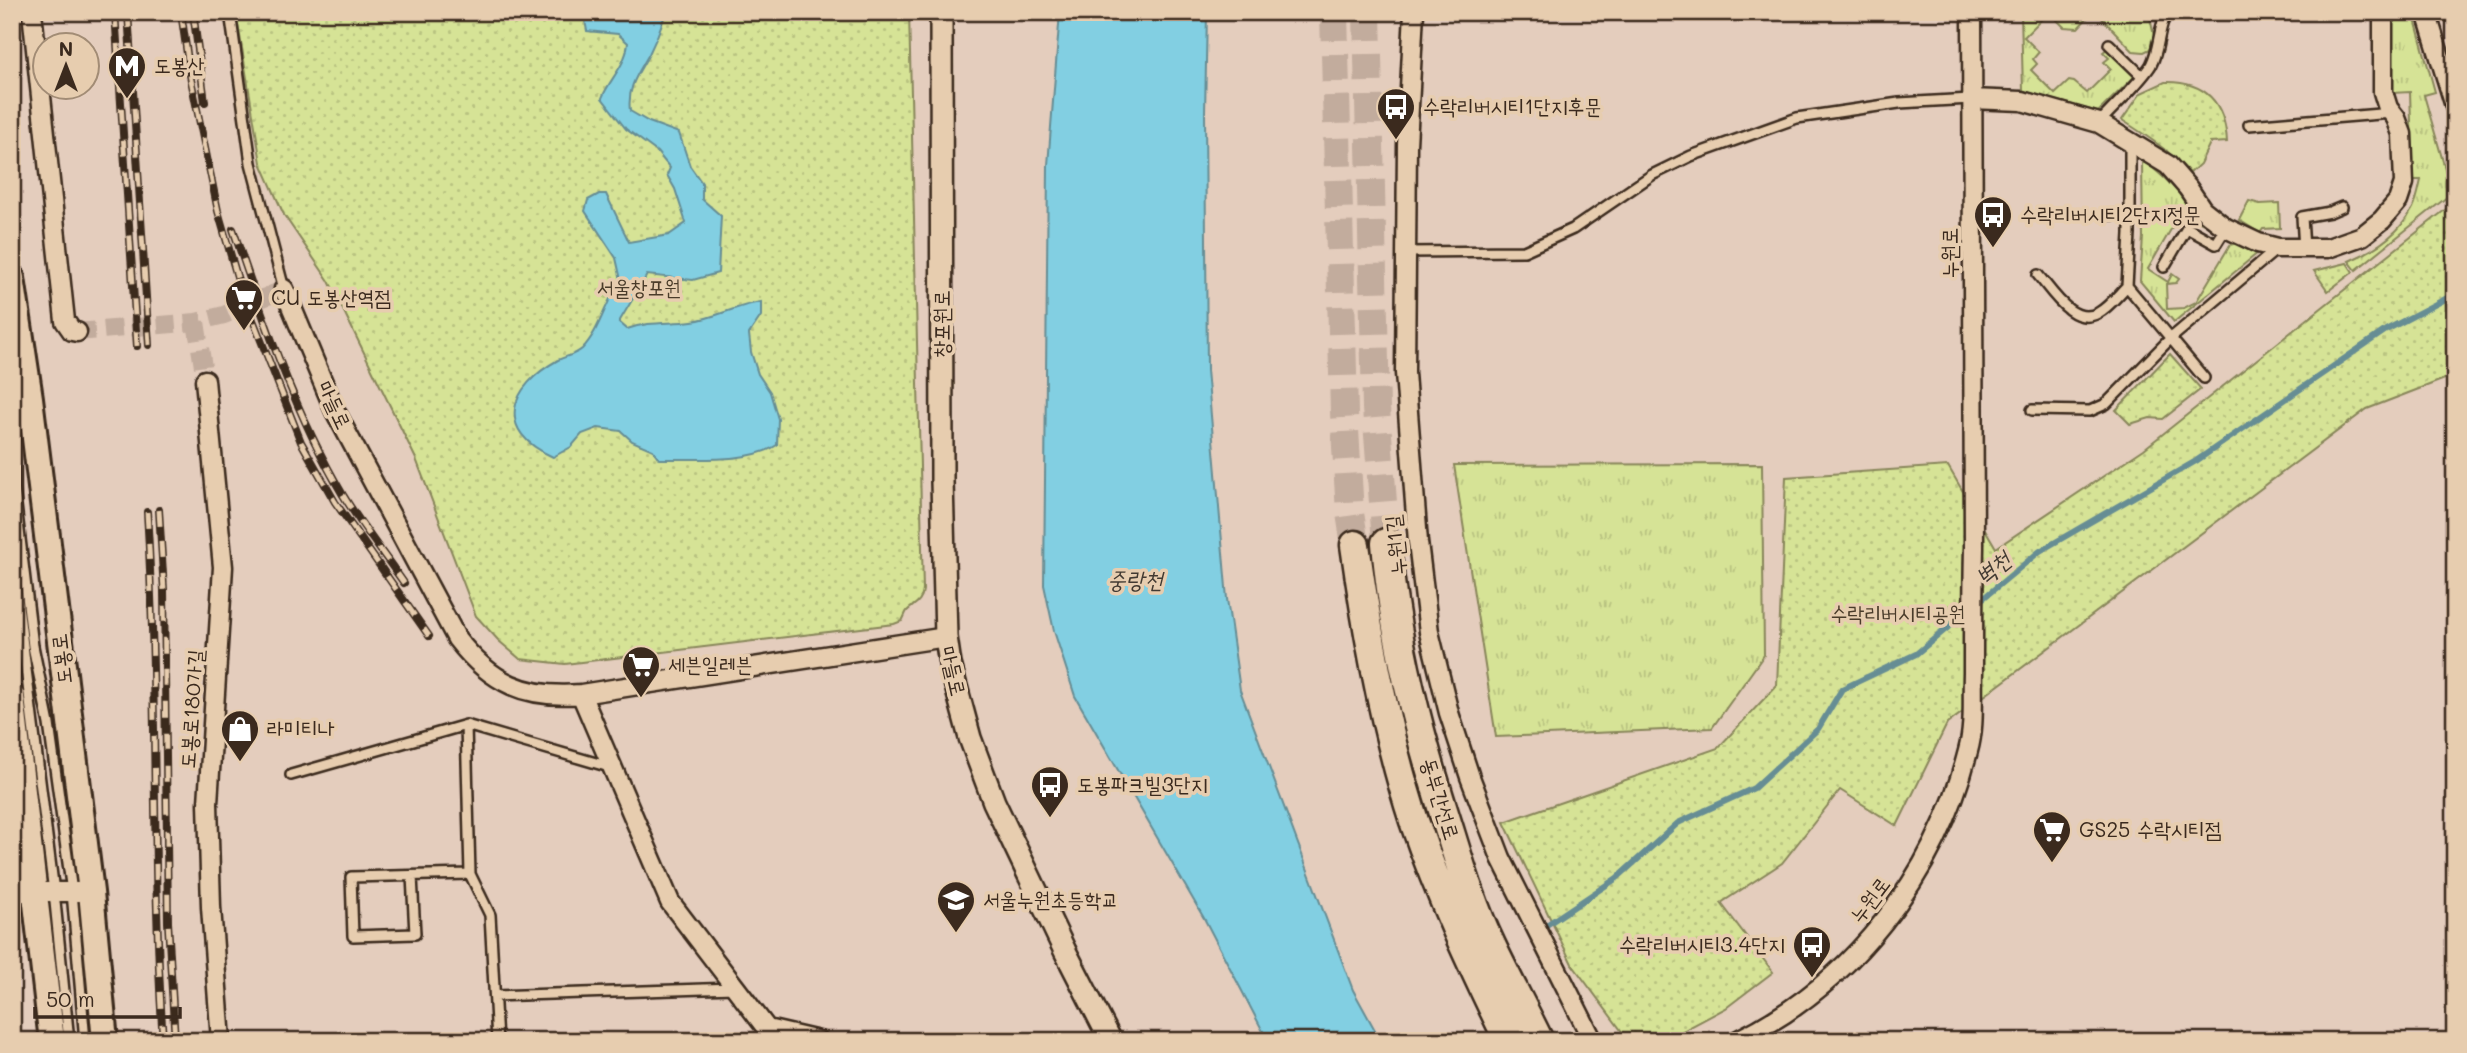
<svg xmlns="http://www.w3.org/2000/svg" width="2467" height="1053" font-family="Mali,'Poor Story',sans-serif">
<style>
.grass{fill:url(#grass-tufts);stroke:#88865a;stroke-width:2}
.park{fill:url(#park-dots);stroke:#88865a;stroke-width:2}
.water{fill:#82cfe2;stroke:#668d94;stroke-width:2}
.lines{fill:none;stroke-linecap:round;stroke-linejoin:round}
.stream{stroke:#668d94;stroke-width:6}
.minor-tunnel{stroke:#c2ac9d;stroke-width:18;stroke-dasharray:18 9;stroke-linecap:butt}
.trunk-tunnel{stroke:#c2ac9d;stroke-width:28;stroke-dasharray:28 14;stroke-linecap:butt}
.service-casing{stroke:#3b2a1e;stroke-width:14}
.minor-casing{stroke:#3b2a1e;stroke-width:23}
.tertiary-casing{stroke:#3b2a1e;stroke-width:26}
.secondary-casing{stroke:#3b2a1e;stroke-width:30}
.trunk-casing{stroke:#3b2a1e;stroke-width:33}
.service{stroke:#e7cdaf;stroke-width:9}
.minor{stroke:#e7cdaf;stroke-width:18}
.tertiary{stroke:#e7cdaf;stroke-width:21}
.secondary{stroke:#e7cdaf;stroke-width:24}
.trunk{stroke:#e7cdaf;stroke-width:28}
.rail-casing{stroke:#3b2a1e;stroke-width:8}
.rail{stroke:#e7cdaf;stroke-width:5;stroke-dasharray:16;stroke-linecap:butt}
.labels{text-anchor:middle;stroke-width:7;stroke-linejoin:round;paint-order:stroke}
.poi-label{font-size:21px;fill:#3b2a1e;stroke:#e7cdaf;text-anchor:start}
.street-label{font-size:21px;fill:#3b2a1e;stroke:#e7cdaf}
.park-label{font-size:21px;fill:#4a3c2a;stroke:#e7cdaf}
.water-label{font-size:23px;font-style:italic;fill:#423a32;stroke:#e7cdaf}
</style>
<defs>
<pattern id="grass-tufts" width="24" height="20" patternUnits="userSpaceOnUse" patternTransform="scale(1.75)"><rect width="24" height="20" fill="#d6e396"/><path d="M3 7l-1-3M5 7V3M7 7l1-3M15 17l-1-3M17 17v-4M19 17l1-3" fill="none" stroke="#b9c381"/></pattern>
<pattern id="park-dots" width="8" height="8" patternUnits="userSpaceOnUse" patternTransform="scale(1.75)"><rect width="8" height="8" fill="#d6e396"/><path d="M2 2h.1M6 6h.1" fill="none" stroke="#b9c381" stroke-width="1.8" stroke-linecap="round"/></pattern>
</defs>
<rect width="100%" height="100%" fill="#e4cdbd"/>
<filter id="ink" filterUnits="userSpaceOnUse"><feTurbulence type="fractalNoise" baseFrequency=".0143" numOctaves="2"/><feDisplacementMap in="SourceGraphic" scale="14" xChannelSelector="R" yChannelSelector="G"/><feConvolveMatrix kernelMatrix="1 2 1 2 8 2 1 2 1" color-interpolation-filters="sRGB"/></filter>
<g filter="url(#ink)">
<path class="grass" d="M2021,12h28l-25,25 15,15 -6,7 4,5 -6,6 24,24 14,-13 5,1 13,11 24,-24 -7,-7 5,-4 -6,-6 5,-4 28,27 -38,37 -75,-21z
M2049,12h11l9,5 21,-2 -12,13 -14,-1z
M2096,12h47l7,6 4,18 -4,13 -6,3 -11,-1z
M2391,12h22l22,80 -11,3 28,98 -96,77 -7,-9c26,-11 51,-28 64,-53 4,-8 6,-19 8,-28h-8l-3,-88 -18,1z
M2144,162c30,19 40,43 66,63l-1,2 -28,-15 -33,57 20,13 4,-8 7,5 -3,4 -10,1 1,25 17,-1 12,-6 34,-57 9,-3 20,10 -85,70 -34,-41 3,-44 -1,-74z
M2249,201l11,3 19,-1 1,25 -17,1 -3,4 -21,-13z
M1762,464l2,191 -52,73 -216,9 -42,-272z"/>
<path class="park" d="M236,12h673l14,578c-1,12 -9,14 -16,21 -2,3 -3,7 -5,10l-8,3 -329,40 -45,-5 -21,-18 -23,-25 -60,-157 -87,-178 -45,-66 -23,-52z
M2165,82c41,-1 60,21 62,60l-17,1 -10,21 -10,9c-20,-22 -43,-37 -68,-53l19,-27z
M2455,202v173l-88,34 -420,315 -50,102 -57,-36 -58,73 -61,40 52,69 -47,36 -62,33h-35l-57,-77 -68,-142 214,-74 59,-63 9,-208 162,-11 48,82 148,-99z
M2347,263l6,9 -25,19 -14,-20z
M2170,354l31,35 -38,30 -13,-1 -20,6 -14,-14z"/>
<path class="water" d="M586,12h74l4,6c-4,12 -9,24 -15,36 -11,20 -22,33 -19,57l19,11 30,11 11,33 12,17v16l19,17 -3,57 -25,7 -46,-5 -28,47 8,7c22,-8 43,-5 65,-8 24,-3 45,-16 69,-19v14l-12,18 2,18 7,22 12,18 8,27 -1,26c-28,19 -84,13 -118,14l-6,-9 -21,-9 -11,-10 -23,-3 -16,6 -11,13 -18,10c-59,-26 -44,-70 5,-97 8,-4 17,-5 24,-11 19,-20 23,-48 39,-69l-5,-22 -31,-47 3,-11 11,-6h7l23,48 40,-7 17,-12 -11,-34 -8,-14 3,-7 -13,-16 -31,-23 -24,-31c8,-20 24,-32 26,-55l-10,-9 -31,-3 -3,-16z
M1060,12h147l-2,101 2,257 20,229 13,91 113,300 28,51h-113l-63,-121 -130,-224 -21,-65 -10,-46 4,-420z"/>
<g class="lines">
<path class="stream" d="M1548,924l69,-46 61,-55 76,-35 64,-59 24,-40 74,-35 124,-103 156,-90 190,-131 69,-36"/>
<path class="minor-tunnel" d="M196,322l9,58
M77,332l119,-10 28,-7 60,-26"/>
<path class="trunk-tunnel" d="M1334,12l10,401 6,100 5,32
M1367,12l9,396 10,135"/>
<defs>
<path id="service" d="M230,12l21,151 33,126
M2109,44l33,32
M2099,123c16,-18 40,-39 52,-58 9,-17 7,-37 16,-53
M2249,125l143,-12
M2130,142v92l-3,52 77,92
M2108,215l22,-1
M2304,249l-2,-32 28,-5 12,-5
M1406,252l118,-1 49,-22 79,-54 39,-19 106,-38 102,-15 72,-4
M2164,267l23,-39 29,16 10,-16
M2038,275c14,16 35,52 60,38 11,-6 20,-18 29,-27
M12,386l2,103 19,157 16,78 23,168 13,149
M2032,410l58,1 16,-7 64,-65 107,-90
M12,558l42,334 15,149
M466,725l4,149 20,41 7,126
M291,775l175,-50 147,43
M412,876l3,58 -62,2 -2,-59 119,-3
M495,996l239,-8"/>
<path id="minor" d="M32,12l33,309 7,10 5,1
M1414,12l-7,133 -2,228 13,169 11,90 20,81 21,64 31,81 92,183
M2426,12l29,94
M1971,99l51,2 77,22 69,42 20,23 14,21 24,19 32,15 20,5h50l34,-12 20,-16 16,-19 6,-18 -2,-49 -6,-16 -8,-10 -5,-16v-80
M284,289l51,122 122,228c34,44 69,60 124,55l365,-57
M205,380l18,187 -15,236 3,104 10,134
M581,694l89,208 97,127 52,12
M12,892h79
M1736,1041c116,-56 200,-165 232,-290 7,-25 4,-52 5,-78 0,-42 0,-83 1,-125 1,-178 -3,-357 -2,-536"/>
<path id="tertiary" d="M941,12l1,469 4,156 4,27 20,74 24,64 71,149 46,90"/>
<path id="secondary" d="M12,278l18,120 61,494 14,149
M12,697l40,344"/>
<path id="trunk" d="M1386,543c8,97 33,193 63,286 12,39 24,79 42,116 15,32 32,63 48,96
M1355,545c13,93 30,187 59,276 26,76 60,148 95,220"/>
</defs>
<use href="#service" class="service-casing"/>
<use href="#minor" class="minor-casing"/>
<use href="#tertiary" class="tertiary-casing"/>
<use href="#secondary" class="secondary-casing"/>
<use href="#trunk" class="trunk-casing"/>
<use href="#service" class="service"/>
<use href="#minor" class="minor"/>
<use href="#tertiary" class="tertiary"/>
<use href="#secondary" class="secondary"/>
<use href="#trunk" class="trunk"/>
<defs>
<path id="rail" d="M115,12l22,334
M128,12l21,333
M181,12l9,63 28,136 22,76 61,155 34,60 94,134
M193,12l12,90
M233,229c30,89 62,185 110,266 18,30 41,59 61,88
M159,510l5,80 4,332 7,119
M147,512c11,176 4,353 16,529"/>
</defs>
<use href="#rail" class="rail-casing"/>
<use href="#rail" class="rail"/>
</g>
</g>
<defs>
<symbol id="metro-pin" viewBox="-11 -11 22 30"><path d="M0 17L-7.5 6A9.5 9.5 0 1 1 7.5 6Z" fill="#3b2a1e" stroke="#e7cdaf"/><path d="M-5.5 5V-5H-3L0 0L3-5H5.5V5H3V-.5L0 4L-3-.5V5Z" fill="#fff"/></symbol>
<symbol id="bus-pin" viewBox="-11 -11 22 30"><path d="M0 17L-7.5 6A9.5 9.5 0 1 1 7.5 6Z" fill="#3b2a1e" stroke="#e7cdaf"/><path d="M-5-6H5V4H4V6H2V4H-2V6H-4V4H-5ZM-3.5-4V0h7V-4ZM-3.5 1.2v1.5H-2V1.2ZM2 1.2v1.5H3.5V1.2Z" fill="#fff"/></symbol>
<symbol id="supermarket-pin" viewBox="-11 -11 22 30"><path d="M0 17L-7.5 6A9.5 9.5 0 1 1 7.5 6Z" fill="#3b2a1e" stroke="#e7cdaf"/><path d="M-6-5.5h2.5l.6 2H6L4.5 2H-2.5L-4.4-4H-6ZM-1.5 3.2a1.3 1.3 0 1 0 .1 0ZM3 3.2a1.3 1.3 0 1 0 .1 0Z" fill="#fff"/></symbol>
<symbol id="shop-pin" viewBox="-11 -11 22 30"><path d="M0 17L-7.5 6A9.5 9.5 0 1 1 7.5 6Z" fill="#3b2a1e" stroke="#e7cdaf"/><path d="M-5-2.5h2.3a2.7 3.5 0 0 1 5.4 0H5L5.5 6h-11ZM-1.5-2.5h3a1.5 2.3 0 0 0-3 0Z" fill="#fff"/></symbol>
<symbol id="school-pin" viewBox="-11 -11 22 30"><path d="M0 17L-7.5 6A9.5 9.5 0 1 1 7.5 6Z" fill="#3b2a1e" stroke="#e7cdaf"/><path d="M0-5L7-2L0 1L-7-2ZM-4 1L0 2.5L4 1V4Q0 6-4 4Z" fill="#fff"/></symbol>
</defs>
<g fill-rule="evenodd">
<use href="#metro-pin" x="105" y="44" width="44" height="60"/>
<use href="#bus-pin" x="1374" y="85" width="44" height="60"/>
<use href="#bus-pin" x="1971" y="193" width="44" height="60"/>
<use href="#supermarket-pin" x="222" y="276" width="44" height="60"/>
<use href="#supermarket-pin" x="619" y="643" width="44" height="60"/>
<use href="#shop-pin" x="218" y="707" width="44" height="60"/>
<use href="#bus-pin" x="1028" y="763" width="44" height="60"/>
<use href="#supermarket-pin" x="2030" y="808" width="44" height="60"/>
<use href="#school-pin" x="934" y="878" width="44" height="60"/>
<use href="#bus-pin" x="1790" y="923" width="44" height="60"/>
</g>
<g class="labels">
<g class="poi-label">
<text x="154" y="73">도봉산</text>
<text x="1423" y="114">수락리버시티1단지후문</text>
<text x="2020" y="222">수락리버시티2단지정문</text>
<text x="271" y="305">CU 도봉산역점</text>
<text x="668" y="672">세븐일레븐</text>
<text x="267" y="736">라미티나</text>
<text x="1077" y="792">도봉파크빌3단지</text>
<text x="2079" y="837">GS25 수락시티점</text>
<text x="983" y="907">서울누원초등학교</text>
<text x="1785" y="952" text-anchor="end">수락리버시티3.4단지</text>
</g>
<g class="street-label">
<text transform="translate(1950 253) rotate(-90)" y="7">누원로</text>
<text transform="translate(942 324) rotate(-90)" y="7">창포원로</text>
<text transform="translate(334 405) rotate(65)" y="7">마들로</text>
<text transform="translate(1396 545) rotate(-96)" y="7">누원1길</text>
<text transform="translate(62 659) rotate(-97)" y="7">도봉로</text>
<text transform="translate(953 671) rotate(77)" y="7">마들로</text>
<text transform="translate(192 709) rotate(-86)" y="7">도봉로180가길</text>
<text transform="translate(1440 799) rotate(73)" y="7">동부간선로</text>
<text transform="translate(1870 900) rotate(-53)" y="7">누원로</text>
</g>
<g class="park-label">
<text x="639" y="295">서울창포원</text>
<text x="1898" y="621">수락리버시티공원</text>
</g>
<g class="water-label">
<text transform="translate(1993 568) rotate(-39)" y="8">벽천</text>
<text x="1135" y="588">중랑천</text>
</g>
</g>
<rect width="2467" height="1053" fill="none" stroke="#e7cdaf" stroke-width="42"/>
<rect x="21" y="21" width="2425" height="1011" fill="none" stroke="#3b2a1e" stroke-width="2.5" filter="url(#ink)"/>
<g transform="translate(66 66)"><circle r="33" fill="#e7cdaf" stroke="#a28c75" stroke-width="2"/>
<path d="M0-5L12 26L0 18L-12 26Z" fill="#3b2a1e"/>
<text y="-10" font-size="19" font-weight="bold" text-anchor="middle" fill="#3b2a1e">N</text>
</g>
<path d="M35 1007v10h145v-10" fill="none" stroke="#3b2a1e" stroke-width="3.5"/>
<text x="46" y="1007" font-size="21" fill="#3b2a1e" stroke="#e7cdaf" stroke-width="5" paint-order="stroke">50 m</text>
</svg>
